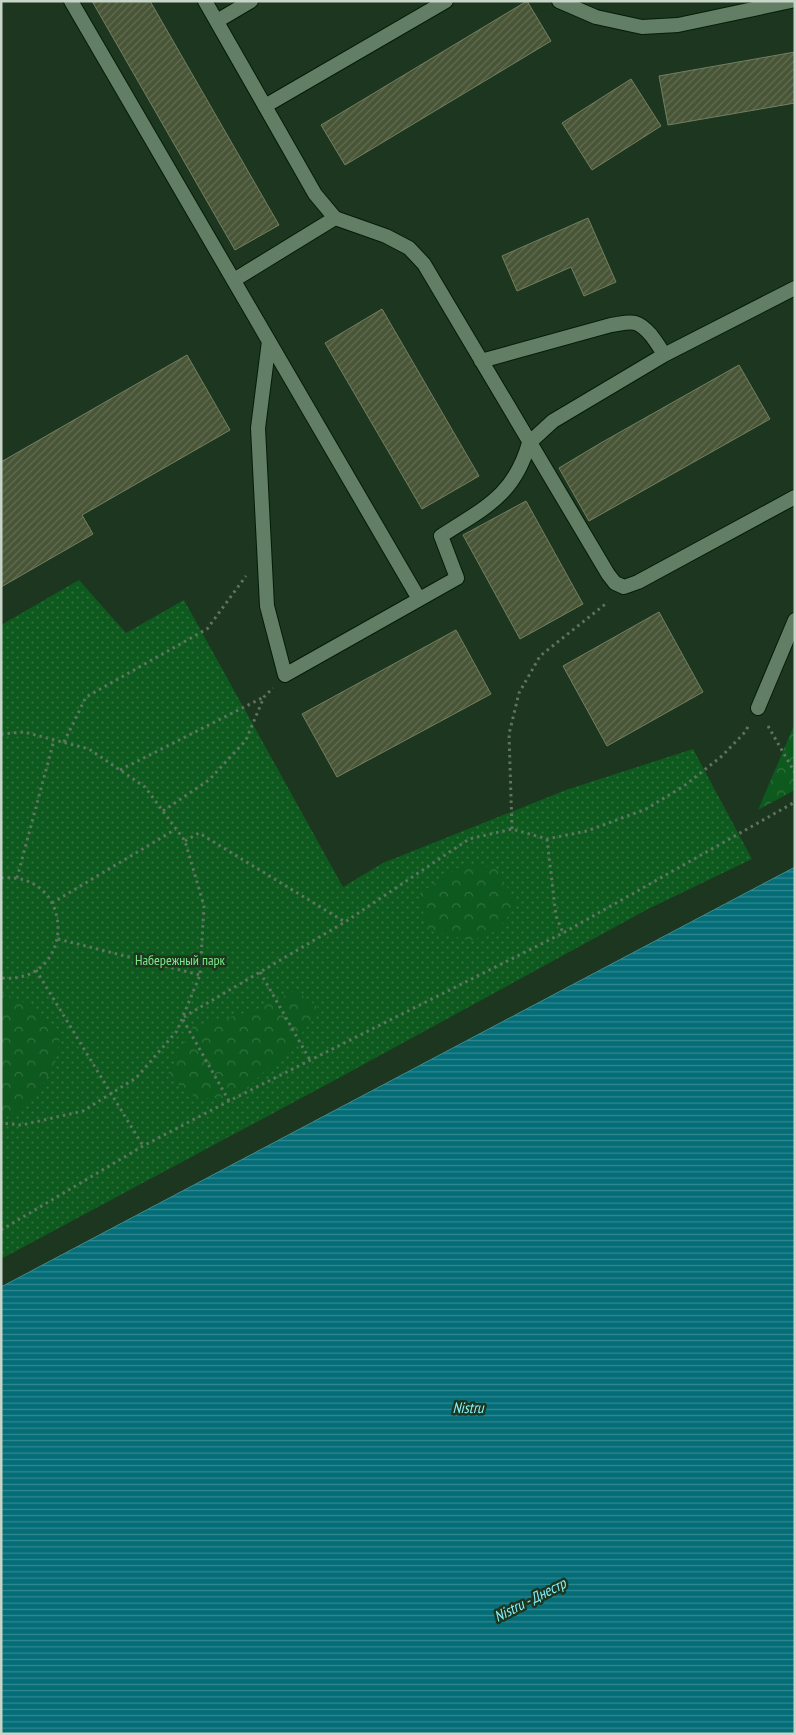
<svg xmlns="http://www.w3.org/2000/svg" width="796" height="1735" font-family="'PT Sans Narrow',sans-serif">
<style>
.grass{fill:url(#grass-dots)}
.forest{fill:url(#forest-crowns)}
.water{fill:url(#water-rules);stroke:#3e8c8f}
.building{fill:url(#building-hatch);stroke:#738060}
.lines{fill:none;stroke-linecap:round;stroke-linejoin:round}
.service-casing{stroke:#051d08;stroke-width:16}
.minor-casing{stroke:#051d08;stroke-width:16}
.path{stroke:#5f7460;stroke-width:3;stroke-dasharray:2.5 4;stroke-linecap:butt}
.service{stroke:#627e64;stroke-width:14}
.minor{stroke:#627e64;stroke-width:14}
.labels{text-anchor:middle;stroke-width:5;stroke-linejoin:round;paint-order:stroke}
.park-label{font-size:14px;fill:#7de987;stroke:#1d361f}
.water-label{font-size:15px;font-style:italic;fill:#86f1fe;stroke:#1d361f}
</style>
<defs>
<pattern id="grass-dots" width="8" height="8" patternUnits="userSpaceOnUse" patternTransform="scale(1.25)"><rect width="8" height="8" fill="#0e5a1e"/><path d="M2 2h.1M6 6h.1" fill="none" stroke="#30713d" stroke-width="1.8" stroke-linecap="round"/></pattern>
<pattern id="forest-crowns" width="20" height="18" patternUnits="userSpaceOnUse" patternTransform="scale(1.25)"><rect width="20" height="18" fill="#0e5a1e"/><path d="M2 6a3 3 0 1 1 6 0M12 15a3 3 0 1 1 6 0" fill="none" stroke="#30713d"/></pattern>
<pattern id="water-rules" width="6" height="5" patternUnits="userSpaceOnUse" patternTransform="scale(1.25)"><rect width="6" height="5" fill="#046d77"/><path d="M0 2.5h6" fill="none" stroke="#33888f"/></pattern>
<pattern id="building-hatch" width="6" height="6" patternUnits="userSpaceOnUse" patternTransform="scale(1.25)"><rect width="6" height="6" fill="#495537"/><path d="M-1 1l2-2M0 6l6-6M5 7l2-2" fill="none" stroke="#626d52"/></pattern>
</defs>
<rect width="100%" height="100%" fill="#1d361f"/>
<path class="grass" d="M79,580l47,53 58,-33 159,287 40,-24 183,-73 127,-41 59,110 -104,50 -313,171 -334,179v-634z"/>
<path class="forest" d="M795,723v67l-37,20z
M464,864l32,4 21,36 -19,26 -28,11 -43,-12 -8,-35z
M296,990l25,20 -32,39 -53,49h-39l-30,-22 26,-50 61,-15z
M1,994c25,5 42,21 60,38l-6,32 -16,26 -15,18 -23,11z"/>
<path class="water" d="M795,867v867h-794v-447z"/>
<path class="building" d="M92,1h58l129,224 -44,25z
M527,1l24,40 -206,124 -24,-40z
M795,52v51l-127,22 -9,-49z
M631,79l30,47 -69,44 -30,-47z
M588,218l28,64 -32,14 -13,-29 -54,24 -15,-35z
M382,309l97,167 -57,33 -97,-166z
M187,355l43,75 -148,85 11,19 -92,53v-125z
M739,365l31,54 -181,102 -30,-53 40,-24z
M526,501l57,103 -63,35 -57,-104z
M659,612l44,80 -96,54 -44,-80z
M456,630l35,64 -154,83 -35,-63z"/>
<g class="lines">
<defs>
<path id="service" d="M71,1l348,598
M559,1l37,16 46,10 36,-2 113,-24
M217,21l34,-20
M265,106l181,-105
M234,280l101,-62
M269,341l-11,87 9,178 18,69 172,-97 -16,-42c43,-28 73,-40 88,-93"/>
<path id="minor" d="M205,1l110,193 20,24 51,18 23,12 15,16 184,310 7,9 9,4 14,-5 157,-85
M481,361l130,-36c20,-3 25,-7 40,10 5,7 9,12 13,20
M529,443l24,-22 111,-66 131,-67
M758,708l37,-88"/>
</defs>
<use href="#service" class="service-casing"/>
<use href="#minor" class="minor-casing"/>
<path class="path" d="M768,726l27,47
M1,734l23,-2 65,17 56,38 40,54 19,65 -4,69 -23,56 -41,47 -53,33 -61,14 -21,-2
M64,742l22,-45 121,-68 39,-53
M120,770l144,-73
M163,811l46,-31 37,-40 18,-43 9,-9
M512,829l-3,-95 10,-41 21,-37 68,-54
M547,839l9,77 7,17
M185,841l14,-8 146,89
M1,878c76,-7 76,107 0,100
M17,878l37,-138
M52,903l124,-74
M58,939l142,36
M36,970l107,176
M260,972l50,88
M229,1101l-47,-83 163,-96 124,-83 43,-10 35,10 40,-8 59,-22 38,-23 38,-30 24,-25 3,-7
M1,1230l142,-84 86,-45 334,-168 232,-131"/>
<use href="#service" class="service"/>
<use href="#minor" class="minor"/>
</g>
<g class="labels">
<g class="park-label">
<text x="180" y="965">Набережный парк</text>
</g>
<g class="water-label">
<text x="468" y="1413">Nistru</text>
<text transform="translate(530 1600) rotate(-27)" y="5">Nistru - Днестр</text>
</g>
</g>
<rect width="796" height="1735" fill="none" stroke="#c7d6c8" stroke-width="5"/>
</svg>
